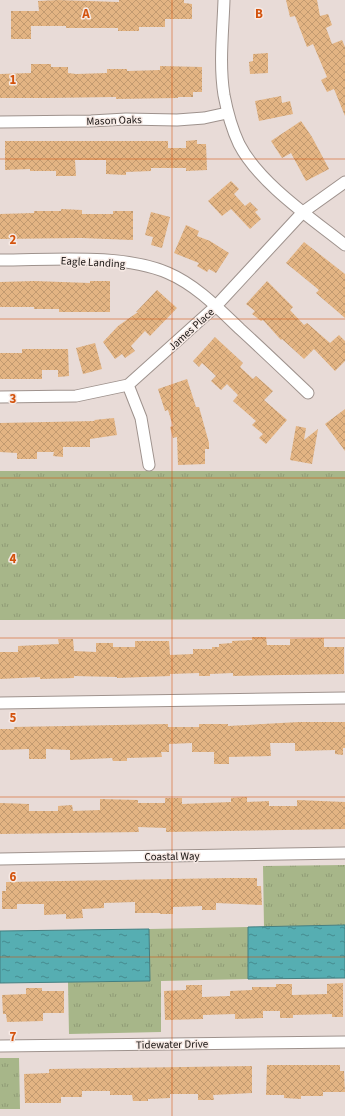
<svg xmlns="http://www.w3.org/2000/svg" width="345" height="1116" font-family="'Source Sans 3',sans-serif">
<style>
.grass{fill:url(#grass-tufts)}
.water{fill:url(#water-ripples);stroke:#437f81}
.building{fill:url(#building-cross-hatch)}
.lines{fill:none;stroke-linecap:round;stroke-linejoin:round}
.minor-casing{stroke:#9e928d;stroke-width:13}
.minor{stroke:#fff;stroke-width:11}
.grid{fill:none;stroke:#d3520c;stroke-width:1;stroke-opacity:0.55}
.labels{text-anchor:middle;stroke-width:3;stroke-linejoin:round;paint-order:stroke}
.street-label{font-size:11px;fill:#161210;stroke:#f6e9e4}
.grid-label{font-size:13px;text-anchor:middle;font-weight:bold;fill:#d3520c;stroke:#f6e9e4;stroke-width:3;stroke-linejoin:round;paint-order:stroke}
</style>
<defs>
<pattern id="grass-tufts" width="24" height="20" patternUnits="userSpaceOnUse"><rect width="24" height="20" fill="#a7b689"/><path d="M3 7l-1-3M5 7V3M7 7l1-3M15 17l-1-3M17 17v-4M19 17l1-3" fill="none" stroke="#8f9b75"/></pattern>
<pattern id="water-ripples" width="26" height="14" patternUnits="userSpaceOnUse"><rect width="26" height="14" fill="#56aeb2"/><path d="M2 4q2-2 4 0t4 0M15 11q2-2 4 0t4 0" fill="none" stroke="#468c8f"/></pattern>
<pattern id="building-cross-hatch" width="8" height="8" patternUnits="userSpaceOnUse"><rect width="8" height="8" fill="#e3b483"/><path d="M0 0l8 8M0 8l8-8" fill="none" stroke="#c29a70"/></pattern>
</defs>
<rect width="100%" height="100%" fill="#e8dbd7"/>
<path class="grass" d="M0,471h345v148l-345,1z
M345,865v60l-81,2 -1,-61z
M248,927v52l-87,2v51l-92,2 -1,-52 82,-1 -1,-52z
M0,1058h19l1,51h-20z"/>
<path class="water" d="M345,925v53l-97,1v-52z
M149,929l1,52 -150,2v-52z"/>
<path class="building" d="M58,0l61,2v-2h65v3l8,1v15h-27v8h-26v4h-21v-3h-52v-2h-35v13h-20v-28h28l-1,-10z
M286,0h31l3,16 8,-2 4,11 -6,3 6,16 10,-4 3,7v69l-11,-27 -7,3 -6,-12 6,-3 -14,-33 -6,3 -12,-31 -5,1z
M268,53v20l-18,1 -1,-12 4,-1v-7z
M31,64h20v3h17v6l8,1 31,-1v-4h20v2l33,-1v-4l42,1v25h-9v5h-15v1l-62,1v-2l-67,1h-49v-24l31,-1z
M281,96l1,7 8,-2 3,13 -34,7 -4,-20z
M301,121l11,16 17,32 -23,12 -15,-28 -9,5 -11,-17z
M197,140v4h9l1,26 -21,1v-3h-35v3l-25,1v3l-20,-1v-14h-31l1,16h-20v-5h-26v-2l-25,1v-29h163v7h18v-7z
M231,181l8,8 -5,5 11,12 5,-4 8,8 -3,2 6,7 -11,10 -19,-20 -9,7 -14,-15z
M61,209l21,1v4h31v-3h20v29l-52,-2 -81,1v-25l34,-1v-2h27z
M151,212l19,5 -8,31 -11,-3 2,-8 -8,-2z
M186,225l13,6 -2,5 13,5 19,12 -13,20 -7,-4 -2,3 -10,-6 2,-3 -25,-10z
M304,242l41,32v44l-29,-25 3,-3 -33,-27z
M34,281l56,2v-2h20v31h-51v-3h-25v-2h-34v-25z
M267,281l26,26 -3,3 14,15 3,-2 23,20 9,-8 6,6v20l-10,10 -21,-22 -10,10 -22,-20 -1,1 -18,-20 -2,1 -9,-7 3,-3 -9,-7z
M157,290l20,18 -27,28 -5,-5 -14,15 4,5 -10,7 -3,-4 -7,5 -12,-17 15,-16 20,-14h-2z
M215,337l28,26 -3,4 13,12 3,-3 17,15 -9,9 23,20 -21,24 -7,-6 4,-4 -11,-9 4,-4 -23,-20 5,-6 -11,-11 -6,6 -10,-9 5,-5 -14,-13 -3,4 -6,-6z
M95,343l7,26 -19,5 -7,-26z
M22,349h46l1,27 -11,1v-7h-16v9h-42v-26h22z
M187,379l9,28h3l10,36v6h-4v15l-27,1 -1,-28 -4,1 -3,-11 3,-1 -5,-16 -3,1 -7,-22z
M345,409v42l-20,-27z
M114,418l3,17 -27,4v8h-27v10l-10,-1 1,-4h-17v7h-20v-6l-17,-1v-29l95,-2 -1,-1z
M296,426l10,2 -2,12 14,-11 -6,35 -22,-4z
M252,637h14l1,8h23v-6l34,-1v9h20v27l-111,2v-3l-23,1v2h-11v-3l-29,1v2l-53,2v-1l-43,-1v2l-34,1v-2l-40,2v-27h18v-6l41,-2 -1,-5h15l1,12 22,1v-9h17v4h22v-6h34l1,14 23,-1v-5h19v-2h7v-3l13,-1v-2l20,-1z
M299,722h46v26h-2v7l-8,-1v-4l-40,1v-8h-25l1,13 -42,1v7h-15v-12h-22v-9l-23,1v8h-8l1,5 -35,1v3h-14l-1,-3 -42,2v-10l-24,-1v10h-17v-10l-29,1v-21h14v-2l154,-3v3h31v-3h29v2z
M247,797v5l22,-1v5h28v-6l48,2v27l-179,3v-4l-28,-1 1,5 -139,2v-31l29,1v7h29v-5l14,-1 1,6 27,-1v-11l38,1v3h27v-5h17v6l49,-2v-4z
M228,878h29v8h4l1,19 -46,-2v7h-14v-4l-29,1v7h-13v-1h-25v-11l-31,1v5l-22,1 1,9 -17,1v-5l-22,1v-11h-27v5h-15v-18h4v-9z
M343,983v34h-11v-3l-39,1v3h-13v-7h-17v7l-28,1v-5l-32,1v4l-38,1 -1,-29 22,-1v-5h16v12l28,-1v-5l22,-1v-3h24v-3h16v11l35,-1v-10z
M26,988h16v3h22v22h-21v8l-36,1 -1,-8h-3l-1,-19 24,-1z
M267,1065h73v6h4l1,21h-22v4h-22v3l-17,-1v-3h-18z
M252,1066v27l-39,2 1,5h-16v-6h-28v4l-22,1v2h-15l-1,-6h-22v-4h-28v6h-21v6h-36l-1,-29 25,-1v-4z"/>
<g class="lines">
<defs>
<path id="minor" d="M224,0c-1,31 -5,64 0,95 3,16 8,34 15,49 20,39 72,74 106,101
M0,122l91,-1 35,-2 51,1 27,-2 23,-5
M0,260c51,0 122,-7 168,13 28,12 50,35 72,56 23,21 46,43 68,64
M128,385l13,33 8,47
M0,397l76,-1 52,-11 88,-79 87,-94 42,-30
M0,703l345,-5
M0,859l345,-6
M0,1046l345,-4"/>
</defs>
<use href="#minor" class="minor-casing"/>
<use href="#minor" class="minor"/>
</g>
<path class="grid" d="M172,0v1116M0,159h345M0,319h345M0,478h345M0,638h345M0,797h345M0,957h345"/>
<g class="labels">
<g class="street-label">
<text transform="translate(114 120) rotate(-2)" y="4">Mason Oaks</text>
<text transform="translate(93 262) rotate(3)" y="4">Eagle Landing</text>
<text transform="translate(191 329) rotate(-42)" y="4">James Place</text>
<text transform="translate(172 856) rotate(-1)" y="4">Coastal Way</text>
<text transform="translate(172 1044) rotate(-1)" y="4">Tidewater Drive</text>
</g>
</g>
<g class="grid-label">
<text x="86" y="18">A</text>
<text x="259" y="18">B</text>
<text x="13" y="84">1</text>
<text x="13" y="244">2</text>
<text x="13" y="403">3</text>
<text x="13" y="563">4</text>
<text x="13" y="722">5</text>
<text x="13" y="881">6</text>
<text x="13" y="1041">7</text>
</g>
</svg>
